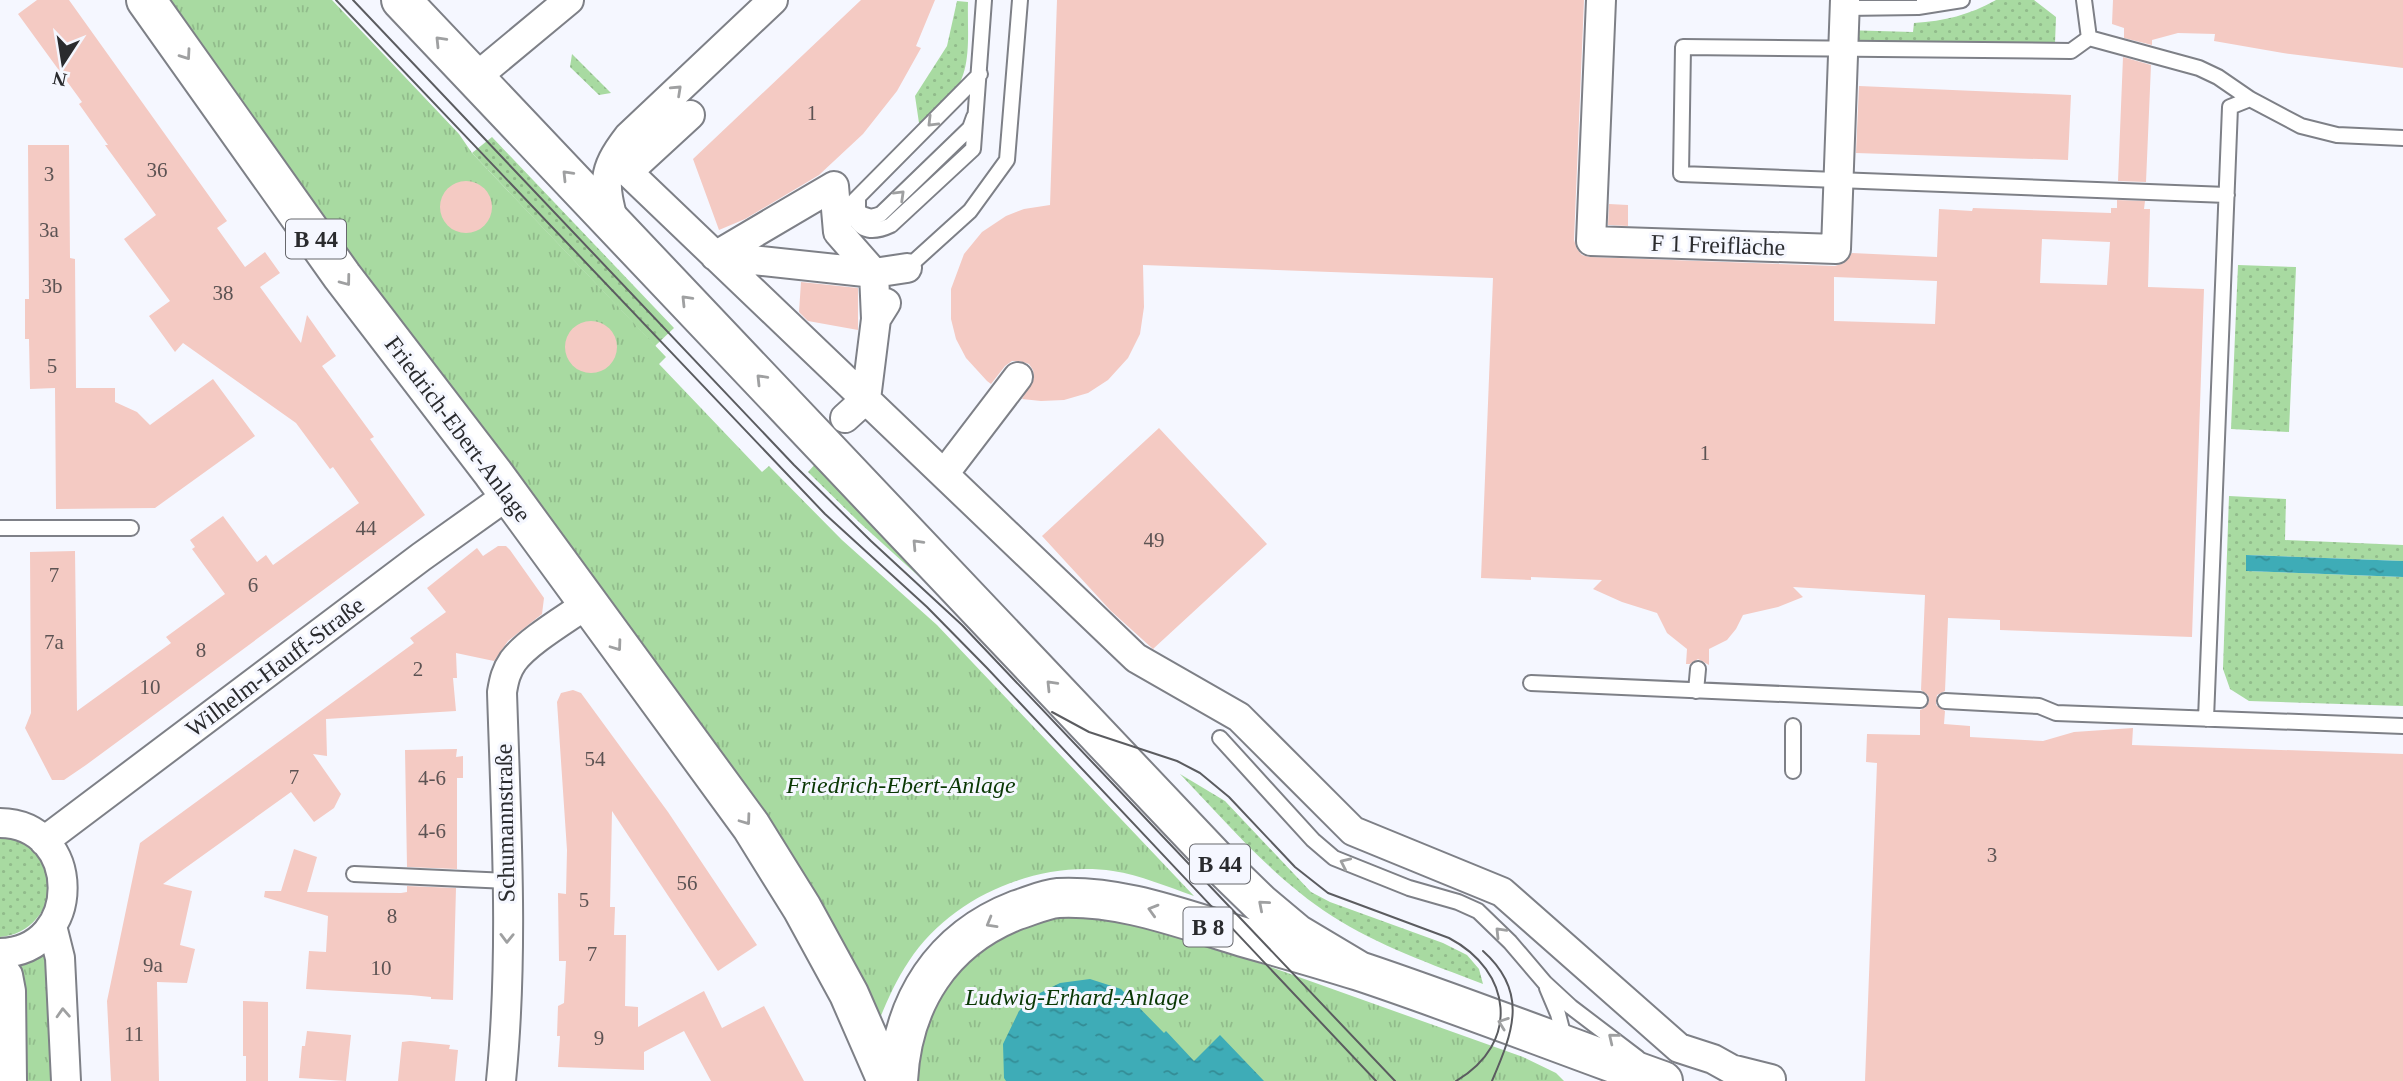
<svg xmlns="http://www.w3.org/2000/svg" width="2403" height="1081" font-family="'Times New Roman',serif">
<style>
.grass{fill:url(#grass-dots)}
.park{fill:url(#park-tufts)}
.water{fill:url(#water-ripples)}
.building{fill:#f4cac3;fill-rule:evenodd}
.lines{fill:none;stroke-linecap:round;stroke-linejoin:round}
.lane-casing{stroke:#7e8087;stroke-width:18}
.street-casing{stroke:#7e8087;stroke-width:32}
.primary-casing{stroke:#7e8087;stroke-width:42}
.lane{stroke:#fff;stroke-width:14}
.street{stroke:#fff;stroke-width:28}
.primary{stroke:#fff;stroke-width:38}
.tram{stroke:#5b5c60;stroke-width:2}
.oneway{stroke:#9fa0a1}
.labels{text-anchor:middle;stroke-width:6;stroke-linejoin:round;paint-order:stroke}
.number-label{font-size:21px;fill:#5c5353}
.shield{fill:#f5f7ff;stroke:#67686d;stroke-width:2}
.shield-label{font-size:23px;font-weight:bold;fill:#2a2b2e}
.street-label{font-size:24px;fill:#2a2b2e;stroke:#f5f7ff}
.park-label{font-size:24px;font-style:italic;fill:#0a3804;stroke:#f5f7ff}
</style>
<defs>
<pattern id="grass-dots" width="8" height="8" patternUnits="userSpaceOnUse" patternTransform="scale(1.75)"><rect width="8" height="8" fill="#a8daa1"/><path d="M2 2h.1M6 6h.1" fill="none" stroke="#91bb8b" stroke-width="1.8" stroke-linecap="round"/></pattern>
<pattern id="park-tufts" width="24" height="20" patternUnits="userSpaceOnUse" patternTransform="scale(1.75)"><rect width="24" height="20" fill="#a8daa1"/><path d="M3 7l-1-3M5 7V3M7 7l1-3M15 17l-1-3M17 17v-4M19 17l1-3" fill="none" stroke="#91bb8b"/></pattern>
<pattern id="water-ripples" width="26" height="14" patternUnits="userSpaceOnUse" patternTransform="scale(1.75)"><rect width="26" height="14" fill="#3eacb7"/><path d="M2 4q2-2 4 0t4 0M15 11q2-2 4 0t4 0" fill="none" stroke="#348c95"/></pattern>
</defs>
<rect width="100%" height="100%" fill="#f5f7ff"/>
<path class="grass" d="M1996,0h38l22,17 -1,26 -213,-2 1,-11 70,2 1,-9c31,-2 55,-8 82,-23z
M957,1l11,1c-1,38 6,73 -23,102 -9,9 -15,15 -26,19l-4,-27 32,-50z
M572,54l39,39 -12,2 -29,-28z
M492,137l182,191 -19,18 -183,-193z
M2238,265l58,2 -7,165 -58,-3z
M818,461l140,151 -98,-89 -52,-51z
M2229,496l57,3 -1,41 118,5v16l-156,-6 -1,16 157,6v129l-154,-5 -19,-12 -7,-20z
M1180,774l45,27 86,91 19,10 113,41 24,12 12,14 4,15c-52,-20 -104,-38 -151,-68 -59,-38 -104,-92 -152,-142z
M0,836c7,2 15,2 21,5 50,22 30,92 -21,96z"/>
<path class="park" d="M162,0h170l127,134 13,19 194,204 -7,7 103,108 7,-6 73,74 95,85 257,271c-26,-9 -54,-21 -81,-25 -76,-11 -162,26 -204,90 -13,19 -22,40 -31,62l-74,-135 -86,-142 -135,-174z
M1052,913l81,8 90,29 300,107 33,16 8,8h-651l15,-73 53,-63z
M52,949l4,132h-33l-2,-118 17,-6z"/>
<path class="water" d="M2246,555l157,6v16l-157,-6z
M1090,979l31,10 43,44 2,-2 28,30 26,-26 44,46h-258l-2,-3 -1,-34 16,-33 17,-16 24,-12z"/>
<path class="building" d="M37,0h32l158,221 -10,7 28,39 20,-15 15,21 -20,14 41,56 6,-28 29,41 -14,10 52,71 -4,2 55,76 -339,250 -22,15h-12l-27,-52 6,-15 -1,-161 45,-1 2,160 94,-68 -5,-6 59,-43 -33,-45 3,-2 -5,-7 33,-24 34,46 9,-7 7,10 86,-62 -26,-36 -3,2 -34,-46 -113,-80 -8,9 -26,-36 21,-15 -46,-62 32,-24 -51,-70h3l-29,-41 3,-2 -64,-88z
M861,0h74l-19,46 5,2 -24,43 -34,43 -44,41 -74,44 -26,11 -26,-71z
M1057,0h527l-10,240 3,9 5,6 8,2 245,9 9,-3 8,-10 85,4 2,-48 33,2 1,-3 138,5v-5h6v-8l28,1 -1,8h6l-2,78 56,2 -12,348 -192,-7v-10l-52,-2 -3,73 -8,4 -1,10 9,6 -1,13 26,2v11l73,4 31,-9 59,-4 -1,17 271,9v327h-538l12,-318 -11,-1 1,-28 53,1v-25l5,-2 4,-7 -1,-6 -7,-5 4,-95 -132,-8 10,10 -25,10 -35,8 -7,14 -9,11 -18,9v16l-11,-6 -8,5h-4l1,-15 -20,-16 -10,-20 -35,-11 -29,-13 9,-9 -71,-3v3l-50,-2 12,-300 -350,-13 1,42 -4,27 -12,24 -20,22 -20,13 -24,7 -23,1 -19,-2 12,-21 -1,-8 -4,-6 -10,-3h-7l-7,5 -14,18 -4,-3 -21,-23 -10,-19 -5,-20v-30l13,-35 18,-22 24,-16 18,-7 26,-4zM2042,239l68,3 -3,43 -67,-2zM1834,277l103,4 -2,43 -101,-3z
M2113,0h290v68l-120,-15 -69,-12 1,-7 -37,-1 -26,7v5l-28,-7v-10l-12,-4z
M2123,57l28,8 -5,117 -28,-1z
M1859,86l212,9 -3,65 -212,-7z
M28,145h41l1,113 5,1 1,129h39v14l22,10 13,13 63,-46 42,57 -100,72 -99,1 -1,-121 -25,1 -1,-50h-4v-40h4z
M440 207a26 26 0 1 1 52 0a26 26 0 1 1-52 0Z
M1609,204l19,1v21l-20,-1z
M801,282l57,6v42l-50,-9 -9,-9z
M565 347a26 26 0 1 1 52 0a26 26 0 1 1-52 0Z
M1159,428l108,116 -114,105 -42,-38 -69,-75z
M498,546h8l4,4 34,48 -2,16 -34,27 -14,20 -38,-8 1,25h-4l3,33 -130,8 1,37 -14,-2 28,40 -7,14 -20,14 -23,-30 -128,92 29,7 -12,54 15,4 -8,34 -30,-1 2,99h-48l-4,-80 33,-158 274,-200 -4,-5 36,-26 -19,-24 50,-40 6,8z
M573,690l8,3 87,119 89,133 -39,26 -106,-160 -2,96h5l-1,28h12l-1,71 13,1v20l66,-36 18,37 42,-22 40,75h-93l-27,-50 -40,21v18l-86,-3 2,-31h-3l1,-30 6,-3 2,-42h-7l-1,-68 8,1 1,-44 -10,-148 4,-9z
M457,749l-1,8 7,-1v22h-6v91l-50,-2 -2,-117z
M294,849l23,8 -10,35 94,1 6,-1v-6l49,2 -3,112 -22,-1v-2l-20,-2 -105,-6 3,-38 17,1 2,-36 -64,-19 1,-6h16z
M243,1001l25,1v79h-22v-25h-3z
M307,1031l44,4 -5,46 -47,-3 3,-32h3z
M410,1041l40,4 -1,4 9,1 -3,31h-57l4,-39z"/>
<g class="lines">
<defs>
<path id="lane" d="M2084,0l5,38 110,30 19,9 32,22 51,27 36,9 66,3
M1845,8l73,-1 44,-7
M2089,38l-18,13 -388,-4 -2,127 546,21
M980,74l-125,126 -2,14c7,19 21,19 38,11l82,-76 11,-149
M858,200v11c8,6 14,7 23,3l89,-86 4,-11
M907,268l63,-57 37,-51 13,-160
M0,528h131
M1531,683l389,17
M1696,691l2,-22
M1945,701l94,5 17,7 347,13
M2206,719l24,-612 20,-8
M1220,738l93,102 21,18 75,30 49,14 20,9 32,31 35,41 26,24 67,51
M1793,771v-45
M354,874l154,7
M1547,988l11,26 7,27"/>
<path id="street" d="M1601,0l-10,241 245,8 9,-249
M475,78l94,-78
M690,115l-62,57 508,486 103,59 114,114 149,61 177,156 34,11 18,10 40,10
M614,224c-10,-40 -13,-52 14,-87l145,-137
M715,256l119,-70 4,46 36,41 2,46
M715,256l159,17 33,-5
M845,418l21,-19 10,-80 10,-16
M944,474l74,-97
M0,823c83,1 84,128 0,130
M44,841l377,-284 87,-62
M52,926l8,32 6,123
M0,966l8,9 3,16 1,90
M501,1081c13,-129 5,-260 1,-389 2,-12 4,-21 11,-31 15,-20 53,-42 74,-57"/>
<path id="primary" d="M146,0l196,276 151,197 258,353 51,82 47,86 38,87
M401,0l823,868 36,35 37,31 62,37
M898,1081c4,-79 44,-142 119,-171 13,-4 28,-11 41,-12 64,-3 124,21 185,39 39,11 78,22 116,34 102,34 203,74 304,110"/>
</defs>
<use href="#lane" class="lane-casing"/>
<use href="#street" class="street-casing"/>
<use href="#primary" class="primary-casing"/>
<use href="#lane" class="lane"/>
<use href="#street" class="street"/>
<use href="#primary" class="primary"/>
<path class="tram" d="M336,0l489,514 102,93 60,61 389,413
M353,0l441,465 77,76 91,84 433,456
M1052,712l37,20 88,29 23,12 29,24 66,70 33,26 121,45c63,33 72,105 7,143
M1483,951c46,41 30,81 9,130"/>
</g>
<defs><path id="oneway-chevron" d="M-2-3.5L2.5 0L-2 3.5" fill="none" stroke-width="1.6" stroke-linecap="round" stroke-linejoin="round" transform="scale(1.75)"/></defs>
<g class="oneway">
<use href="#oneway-chevron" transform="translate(440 41) rotate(-134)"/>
<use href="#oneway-chevron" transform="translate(186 55) rotate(55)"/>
<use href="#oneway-chevron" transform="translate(677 90) rotate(-43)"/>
<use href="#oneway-chevron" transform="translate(932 122) rotate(135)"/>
<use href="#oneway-chevron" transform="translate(567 175) rotate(-134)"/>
<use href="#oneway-chevron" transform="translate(900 195) rotate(-44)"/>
<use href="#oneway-chevron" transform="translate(346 281) rotate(53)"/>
<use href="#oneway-chevron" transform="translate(686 300) rotate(-134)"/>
<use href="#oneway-chevron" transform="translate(761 379) rotate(-134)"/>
<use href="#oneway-chevron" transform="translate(917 544) rotate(-133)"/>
<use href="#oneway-chevron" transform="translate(617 646) rotate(54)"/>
<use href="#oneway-chevron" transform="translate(1051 685) rotate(-134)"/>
<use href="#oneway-chevron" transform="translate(746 820) rotate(54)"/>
<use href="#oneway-chevron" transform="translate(1345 863) rotate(-155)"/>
<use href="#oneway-chevron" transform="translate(1263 905) rotate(-139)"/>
<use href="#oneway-chevron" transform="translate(1153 910) rotate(-164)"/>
<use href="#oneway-chevron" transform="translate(991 923) rotate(150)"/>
<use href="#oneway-chevron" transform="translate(1500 932) rotate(-134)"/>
<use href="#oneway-chevron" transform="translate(507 938) rotate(91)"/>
<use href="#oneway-chevron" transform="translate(63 1013) rotate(-93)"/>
<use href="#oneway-chevron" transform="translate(1503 1023) rotate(-160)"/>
<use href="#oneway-chevron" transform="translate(1613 1038) rotate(-141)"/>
</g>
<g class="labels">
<g class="number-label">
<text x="812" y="120">1</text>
<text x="157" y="177">36</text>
<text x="49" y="181">3</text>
<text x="49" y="237">3a</text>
<text x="52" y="293">3b</text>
<text x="223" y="300">38</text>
<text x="52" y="373">5</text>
<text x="1705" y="460">1</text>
<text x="366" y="535">44</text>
<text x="1154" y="547">49</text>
<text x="54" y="582">7</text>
<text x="253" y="592">6</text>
<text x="54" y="649">7a</text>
<text x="201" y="657">8</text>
<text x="418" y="676">2</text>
<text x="150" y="694">10</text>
<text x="595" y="766">54</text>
<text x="294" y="784">7</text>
<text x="432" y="785">4-6</text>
<text x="432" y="838">4-6</text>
<text x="1992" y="862">3</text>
<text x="687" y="890">56</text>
<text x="584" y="907">5</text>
<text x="392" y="923">8</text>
<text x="592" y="961">7</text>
<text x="153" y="972">9a</text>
<text x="381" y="975">10</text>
<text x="134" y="1041">11</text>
<text x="599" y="1045">9</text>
</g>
<g class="shield">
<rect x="286" y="219.5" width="60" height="39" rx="5"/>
<rect x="1190" y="844.5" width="60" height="39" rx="5"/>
<rect x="1183.5" y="907.5" width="49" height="39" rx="5"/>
</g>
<g class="shield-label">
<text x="316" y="247">B 44</text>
<text x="1220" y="872">B 44</text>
<text x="1208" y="935">B 8</text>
</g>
<g class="street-label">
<text transform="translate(1718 245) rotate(2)" y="8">F 1 Freifläche</text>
<text transform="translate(458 429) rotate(53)" y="8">Friedrich-Ebert-Anlage</text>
<text transform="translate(275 667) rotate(-37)" y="8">Wilhelm-Hauff-Straße</text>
<text transform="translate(505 823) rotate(-91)" y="8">Schumannstraße</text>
</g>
<g class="park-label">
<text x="901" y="793">Friedrich-Ebert-Anlage</text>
<text x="1077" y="1005">Ludwig-Erhard-Anlage</text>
</g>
</g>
<g transform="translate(63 63) rotate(192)" stroke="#f5f7ff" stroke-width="5" paint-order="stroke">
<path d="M0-5L12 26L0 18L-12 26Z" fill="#2a2b2e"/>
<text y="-10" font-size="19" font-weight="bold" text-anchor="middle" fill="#2a2b2e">N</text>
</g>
</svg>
